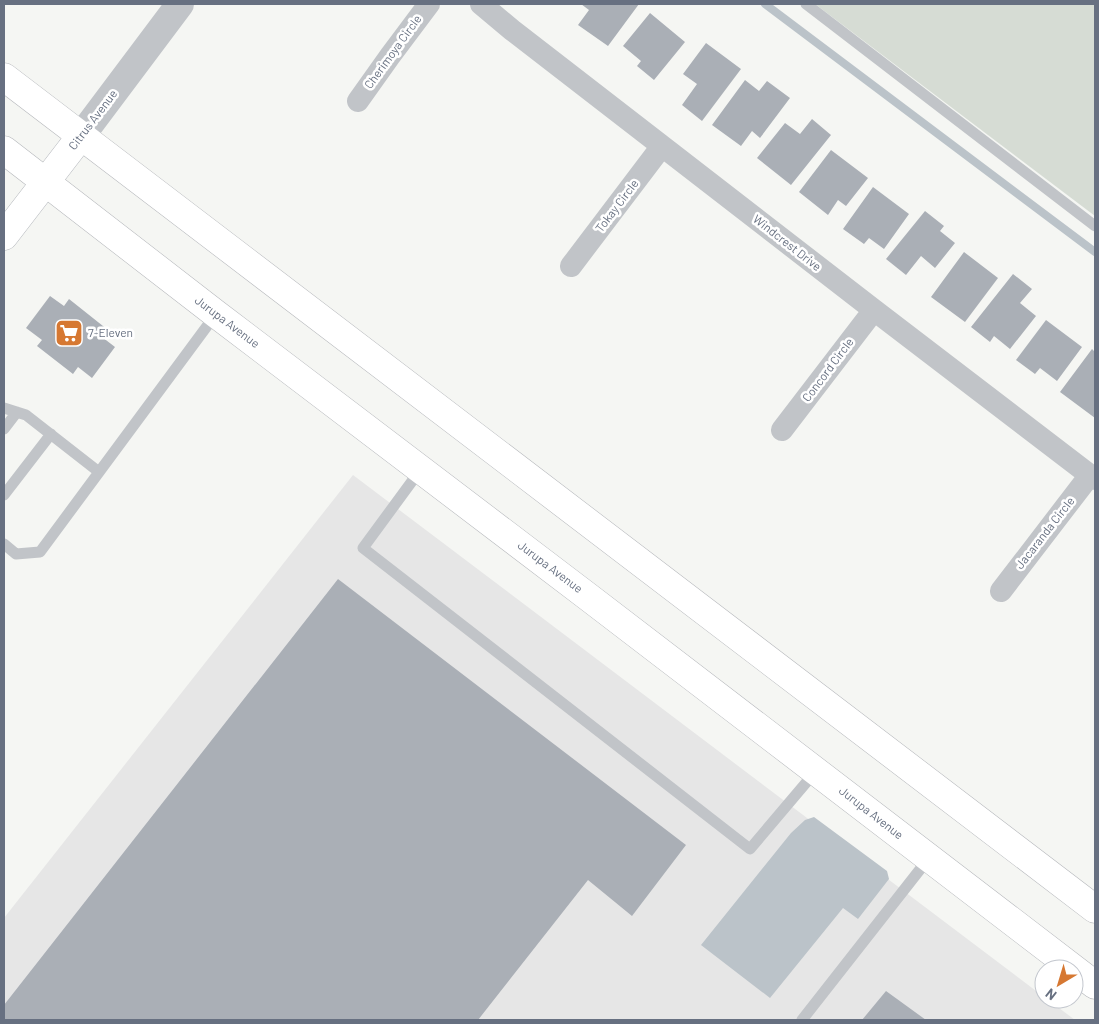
<svg xmlns="http://www.w3.org/2000/svg" width="1099" height="1024" font-family="Barlow,sans-serif">
<style>
.built{fill:#e6e6e6}
.green{fill:#d6dcd4}
.water{fill:#bbc3c9}
.lines{fill:none;stroke-linecap:round;stroke-linejoin:round}
.stream{stroke:#bbc3c9;stroke-width:8}
.building{fill:#aaafb6}
.secondary-casing{stroke:#b4b7bc;stroke-width:29}
.primary-casing{stroke:#b5b7bb;stroke-width:29}
.service{stroke:#c1c4c8;stroke-width:11}
.minor{stroke:#c1c4c8;stroke-width:22}
.tertiary{stroke:#c1c4c8;stroke-width:28}
.secondary{stroke:#fff;stroke-width:28}
.primary{stroke:#fff;stroke-width:28}
.labels{text-anchor:middle;stroke-width:5;stroke-linejoin:round;paint-order:stroke}
.street-label{font-size:12px;fill:#677081;stroke:#fff}
.poi-label{font-size:12px;fill:#677081;stroke:#fff;text-anchor:start}
</style>
<rect width="100%" height="100%" fill="#f5f6f3"/>
<path class="built" d="M353,475l691,522v2h3l28,21h-1071v-102z"/>
<path class="green" d="M815,4h280v212z"/>
<path class="water" d="M814,817l73,54 2,8 -31,40 -15,-11 -73,90 -69,-53 90,-112 14,-13z"/>
<g class="lines">
<path class="stream" d="M765,4l330,248"/>
</g>
<path class="building" d="M581,4h58l-31,42 -30,-21 11,-15z
M650,13l35,29 -31,38 -17,-14 4,-5 -18,-15z
M706,43l35,26 -39,52 -20,-16 15,-21 -14,-10z
M745,80l14,11 8,-10 23,17 -30,40 -8,-7 -11,15 -29,-21z
M812,119l19,16 -40,50 -34,-27 28,-35 15,11z
M831,150l37,28 -22,28 -8,-6 -10,15 -29,-23z
M873,187l36,27 -25,35 -15,-11 -5,6 -21,-15z
M925,211l19,15 -4,5 15,12 -20,25 -14,-12 -15,19 -20,-16z
M964,252l34,26 -33,44 -34,-25z
M1013,274l19,15 -12,14 16,13 -26,33 -16,-13 -4,6 -19,-15z
M50,296l14,10 5,-7 39,31 -6,7 13,10 -23,31 -14,-11 -5,7 -36,-28 5,-6 -16,-12z
M1046,320l36,27 -25,34 -17,-13 -5,6 -19,-14z
M1092,349l3,3v66l-35,-26z
M338,579l348,266 -54,71 -44,-36 -110,140h-474v-15z
M886,991l40,29h-64z"/>
<g class="lines">
<defs>
<path id="secondary" d="M4,236l77,-100"/>
<path id="primary" d="M4,77l1091,832
M4,150l212,164 371,282 508,389"/>
</defs>
<use href="#secondary" class="secondary-casing"/>
<use href="#primary" class="primary-casing"/>
<path class="service" d="M806,4l289,222
M4,408l22,7 73,57
M4,429l13,-17
M421,469l-58,79 387,301 66,-78
M4,495l47,-61
M4,544l12,10 24,-2 176,-238
M802,1020l127,-162"/>
<path class="minor" d="M481,4l31,26 362,280 221,169
M358,101l32,-45 39,-52
M571,266l91,-120
M782,430l92,-120
M1001,591l89,-116"/>
<path class="tertiary" d="M81,136l99,-132"/>
<use href="#secondary" class="secondary"/>
<use href="#primary" class="primary"/>
</g>
<defs>
<symbol id="supermarket-square" viewBox="-11 -11 22 22"><rect x="-9" y="-9" width="18" height="18" rx="4" fill="#d67832" stroke="#fff"/><path d="M-6-5.5h2.5l.6 2H6L4.5 2H-2.5L-4.4-4H-6ZM-1.5 3.2a1.3 1.3 0 1 0 .1 0ZM3 3.2a1.3 1.3 0 1 0 .1 0Z" fill="#fff"/></symbol>
</defs>
<g fill-rule="evenodd">
<use href="#supermarket-square" x="53" y="317" width="32" height="32"/>
</g>
<g class="labels">
<g class="street-label">
<text transform="translate(393 52) rotate(-54)" y="4">Cherimoya Circle</text>
<text transform="translate(93 120) rotate(-53)" y="4">Citrus Avenue</text>
<text transform="translate(617 206) rotate(-53)" y="4">Tokay Circle</text>
<text transform="translate(787 243) rotate(38)" y="4">Windcrest Drive</text>
<text transform="translate(227 322) rotate(37)" y="4">Jurupa Avenue</text>
<text transform="translate(828 370) rotate(-53)" y="4">Concord Circle</text>
<text transform="translate(1045 533) rotate(-52)" y="4">Jacaranda Circle</text>
<text transform="translate(550 567) rotate(37)" y="4">Jurupa Avenue</text>
<text transform="translate(871 813) rotate(38)" y="4">Jurupa Avenue</text>
</g>
<g class="poi-label">
<text x="88" y="337">7-Eleven</text>
</g>
</g>
<rect width="1099" height="1024" fill="none" stroke="#677081" stroke-width="10"/>
<g transform="translate(1059 984) rotate(218)"><circle r="24" fill="#ffffff" stroke="#c2c6cd"/>
<path d="M0-4L9 19L0 12L-9 19Z" fill="#d67832"/>
<text y="-8" font-size="14" font-weight="bold" text-anchor="middle" fill="#677081">N</text>
</g>
</svg>
